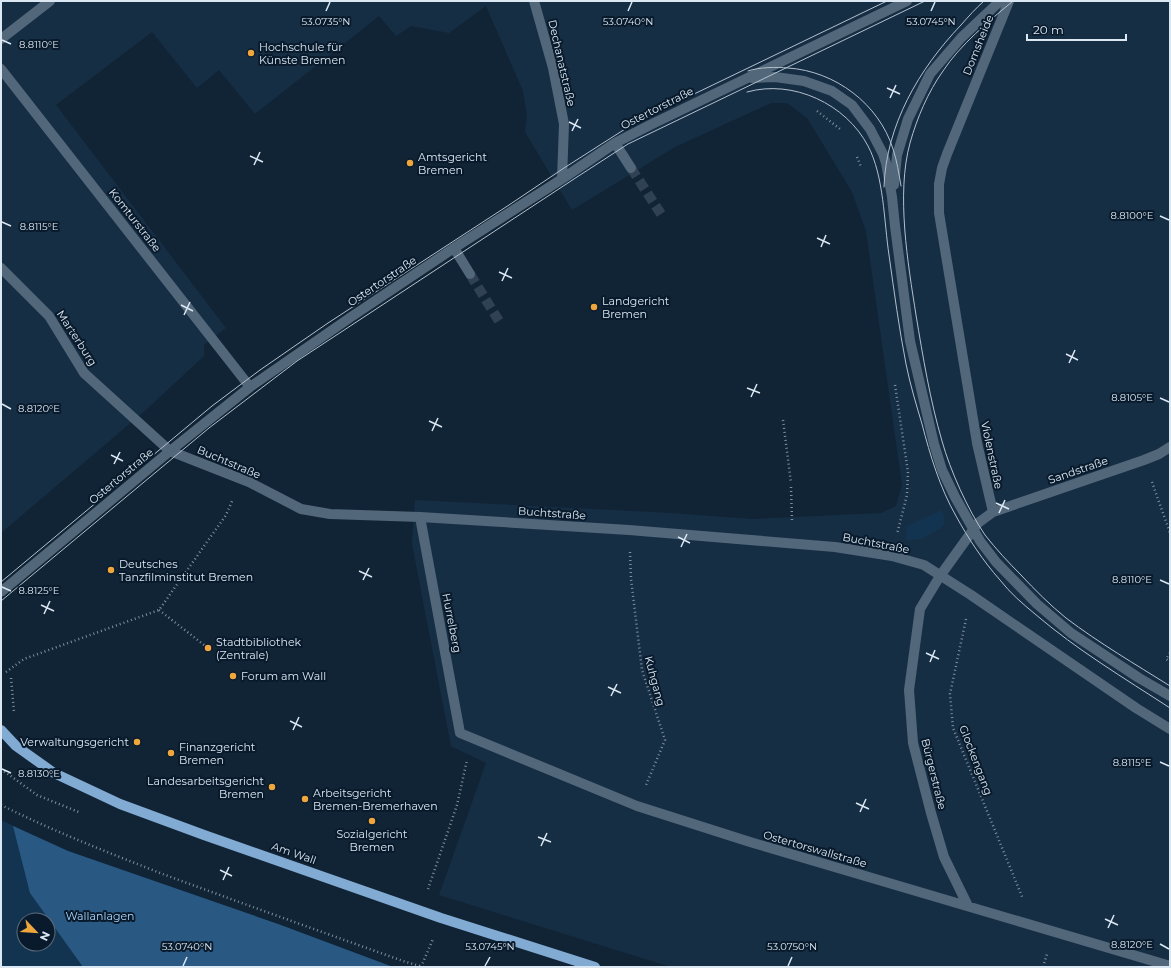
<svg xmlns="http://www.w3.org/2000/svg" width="1171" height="968" font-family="Montserrat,sans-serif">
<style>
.built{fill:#162e44}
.green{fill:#123450;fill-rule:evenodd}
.forest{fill:#295983}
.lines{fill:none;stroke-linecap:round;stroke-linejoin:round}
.minor-tunnel{stroke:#2f4152;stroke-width:10;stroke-dasharray:10 5;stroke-linecap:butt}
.path{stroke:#808f9d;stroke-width:2.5;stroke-dasharray:1 3;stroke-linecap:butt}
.minor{stroke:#53677a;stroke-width:10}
.major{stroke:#82abd3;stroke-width:10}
.tram{stroke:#b3c0cd;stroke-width:1}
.ticks{fill:none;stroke:#dbe7f3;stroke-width:1.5}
.poi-dot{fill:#efa73d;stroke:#081a2b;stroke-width:1.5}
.labels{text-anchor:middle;stroke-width:4;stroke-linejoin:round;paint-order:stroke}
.street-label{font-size:11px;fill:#dbe7f3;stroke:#081a2b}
.poi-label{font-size:11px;fill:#dbe7f3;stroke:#081a2b;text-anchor:start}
.park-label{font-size:11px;fill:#add6fd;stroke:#081a2b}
.ticks-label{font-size:10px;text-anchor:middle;fill:#dbe7f3;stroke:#081a2b;stroke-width:4;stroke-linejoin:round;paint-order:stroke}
</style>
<rect width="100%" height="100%" fill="#112435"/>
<path class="built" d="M1,1h1169v966h-499l-232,-72 47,-132 -35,-17 -39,-202 3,-44 256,13 81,6 129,-6 15,-7 6,-21 -36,-254 -14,-39 -45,-74 -20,-15h-16l-96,44 -103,63 -47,-78 2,-16 -4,-25 -37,-85 -37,27 -38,-7 -15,10 -17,-20 -124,98 -36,-44 -22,18 -45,-56 -96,73 170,223 -22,17v11l-57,53 -146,124z"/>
<path class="green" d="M942,510l3,10 -1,4 -3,4 -20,11 -15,1 1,-14z
M1,820l67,31 210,73 115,43h-392zM24,920h24v24h-24z"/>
<path class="forest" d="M13,826l55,25 210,73 115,43h-310l-53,-74z"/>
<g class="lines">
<path class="minor-tunnel" d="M631,168l30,46
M470,274l29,47"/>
<path class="path" d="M817,111l23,18
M857,157l4,10
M895,385l13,87 -1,23 -10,39
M783,420l8,63
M1152,482l18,51
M791,487l1,34
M630,552l1,27 11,91 23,70 -19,45
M159,610l49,38
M966,619l-16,75 3,34 70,171
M1170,653l-4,6 4,3
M6,672l18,-13 135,-49 67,-95 7,-16
M11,678l3,34
M1,769l36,26 44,18
M1,805c52,26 106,47 159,68 81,30 162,59 243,88l20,6
M428,889l29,-84 10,-45
M421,967l12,-28
M1043,967l4,-13"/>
<path class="minor" d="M534,1l19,67 11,56 -2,55
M1,39l49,-38
M1,69l249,318
M752,78l23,-1 29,4 28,10 20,14 18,24 13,25 3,9 6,34 3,29 15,115 24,103 8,26 13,27 25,44 16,21 41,42 34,29 68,45 31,18
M615,143l16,25
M894,185l3,-30 11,-36 22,-45 31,-36 39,-37
M454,248l16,26
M1,268l48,48 35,57 86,78 79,31 52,27 29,5 90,3 209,13 206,17 57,9 32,9 47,30 165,113 34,21
M993,512l-16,-69 -38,-230v-29l3,-16 5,-14 62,-153
M420,517l40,216 177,73 113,36 420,124
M1,592l169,-141 80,-64 101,-70 103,-69 108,-69 53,-36 35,-18 257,-124
M968,906l-24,-49 -13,-44 -18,-70 -4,-53 11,-81 20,-33 38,-53 15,-11 151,-52 15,-6 11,-7"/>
<path class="major" d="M1,730l15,16 38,27 66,31 84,31 237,83 154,49"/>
<path class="tram" d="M1013,1c-24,20 -53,44 -70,70 -15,21 -26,47 -33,72 -14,51 -2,121 6,172 7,42 14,85 26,126 8,29 26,69 43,94 11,14 23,27 36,40 14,15 29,30 45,43 33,25 69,46 104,68
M748,71c11,-4 29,-4 40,-3 47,3 91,36 105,81 4,12 6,25 8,37
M747,92c46,-13 99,12 121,54 16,30 16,76 21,109 5,36 10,73 17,109 4,20 10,40 16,60 8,31 18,64 34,92 12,22 27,45 44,64 10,13 23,24 35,34 42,36 89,64 135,94
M884,187c2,-62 35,-118 77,-162 7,-8 15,-17 23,-24
M1,582l211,-176 48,-36 68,-47 181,-118 55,-37 72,-46 251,-121
M1,601l208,-173 88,-67 280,-184 51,-33 297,-143"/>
</g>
<path class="ticks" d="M326,11l4,-9M628,11l4,-9M931,11l4,-9M2,40l9,4M887,88l13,6M890,98l6,-13M569,122l12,6M572,131l6,-12M250,156l13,6M254,165l6,-13M1160,216l9,4M2,222l9,4M817,238l13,6M821,247l5,-12M499,272l13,6M502,281l6,-13M181,305l12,6M184,315l6,-13M1066,354l12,6M1069,363l6,-13M747,388l13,5M751,397l6,-13M1160,398l9,4M2,404l9,5M429,421l13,6M432,431l6,-13M111,455l12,6M114,464l6,-12M996,503l13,6M999,513l6,-13M678,537l12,6M681,547l6,-13M359,571l13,6M363,580l6,-12M1160,580l9,4M2,587l9,4M41,605l13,6M44,614l6,-13M926,653l13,6M930,662l5,-12M608,687l13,6M611,696l6,-12M290,721l12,6M293,730l6,-13M1160,762l9,4M2,769l9,4M856,803l13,6M860,812l6,-13M538,837l13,5M541,846l6,-13M220,870l12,6M223,880l6,-13M1105,919l13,6M1108,928l6,-13M1160,944l9,5M183,966l4,-9M485,966l5,-9M788,966l4,-9"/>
<g class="poi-dot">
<circle cx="251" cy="53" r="4"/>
<circle cx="410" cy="163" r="4"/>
<circle cx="594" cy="307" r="4"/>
<circle cx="111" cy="570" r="4"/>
<circle cx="208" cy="648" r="4"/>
<circle cx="233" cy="676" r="4"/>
<circle cx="137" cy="742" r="4"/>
<circle cx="171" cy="753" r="4"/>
<circle cx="272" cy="787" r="4"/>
<circle cx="305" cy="799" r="4"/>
<circle cx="372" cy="821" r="4"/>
</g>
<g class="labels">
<g class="street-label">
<text transform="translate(978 45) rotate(-68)" y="4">Domsheide</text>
<text transform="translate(562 63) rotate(77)" y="4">Dechanatstraße</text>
<text transform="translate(657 108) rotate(-27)" y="4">Ostertorstraße</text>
<text transform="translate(135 220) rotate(52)" y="4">Komturstraße</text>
<text transform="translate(382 281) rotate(-34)" y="4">Ostertorstraße</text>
<text transform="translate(77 338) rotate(57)" y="4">Marterburg</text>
<text transform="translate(992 455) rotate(78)" y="4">Violenstraße</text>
<text transform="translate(229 462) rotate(23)" y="4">Buchtstraße</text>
<text transform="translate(1078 470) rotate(-19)" y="4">Sandstraße</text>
<text transform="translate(121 476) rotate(-40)" y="4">Ostertorstraße</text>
<text transform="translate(552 513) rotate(4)" y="4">Buchtstraße</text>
<text transform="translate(876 543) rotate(11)" y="4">Buchtstraße</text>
<text transform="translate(452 623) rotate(79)" y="4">Hurrelberg</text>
<text transform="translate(655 681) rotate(75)" y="4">Kuhgang</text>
<text transform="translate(976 760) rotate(69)" y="4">Glockengang</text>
<text transform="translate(934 774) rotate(76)" y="4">Bürgerstraße</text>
<text transform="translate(815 849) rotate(16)" y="4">Ostertorswallstraße</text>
<text transform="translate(294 853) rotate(19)" y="4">Am Wall</text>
</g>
<g class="poi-label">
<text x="259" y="51">Hochschule für<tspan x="259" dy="13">Künste Bremen</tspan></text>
<text x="418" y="161">Amtsgericht<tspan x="418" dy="13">Bremen</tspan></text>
<text x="602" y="305">Landgericht<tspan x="602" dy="13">Bremen</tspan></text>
<text x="119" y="568">Deutsches<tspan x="119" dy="13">Tanzfilminstitut Bremen</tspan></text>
<text x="216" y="646">Stadtbibliothek<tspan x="216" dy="13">(Zentrale)</tspan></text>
<text x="241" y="680">Forum am Wall</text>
<text x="129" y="746" text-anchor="end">Verwaltungsgericht</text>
<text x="179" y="751">Finanzgericht<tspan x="179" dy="13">Bremen</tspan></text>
<text x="264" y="785" text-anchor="end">Landesarbeitsgericht<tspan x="264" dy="13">Bremen</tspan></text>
<text x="313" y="797">Arbeitsgericht<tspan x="313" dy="13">Bremen-Bremerhaven</tspan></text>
<text x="372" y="838" text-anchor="middle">Sozialgericht<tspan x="372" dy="13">Bremen</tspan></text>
</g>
<g class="park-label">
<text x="100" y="920">Wallanlagen</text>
</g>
</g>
<g class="ticks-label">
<text x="326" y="25">53.0735°N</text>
<text x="628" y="25">53.0740°N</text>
<text x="931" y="25">53.0745°N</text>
<text x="39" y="48">8.8110°E</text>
<text x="1132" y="219">8.8100°E</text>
<text x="39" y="230">8.8115°E</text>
<text x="1132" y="401">8.8105°E</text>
<text x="39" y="412">8.8120°E</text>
<text x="1132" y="583">8.8110°E</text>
<text x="39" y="594">8.8125°E</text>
<text x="1132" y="766">8.8115°E</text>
<text x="39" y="777">8.8130°E</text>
<text x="1132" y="948">8.8120°E</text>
<text x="187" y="950">53.0740°N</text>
<text x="490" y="950">53.0745°N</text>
<text x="792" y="950">53.0750°N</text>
</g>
<rect width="1171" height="968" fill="none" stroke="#dbe7f3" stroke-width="4"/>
<g transform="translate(36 932) rotate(115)"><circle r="19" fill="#081a2b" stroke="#5c6c7b"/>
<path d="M0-3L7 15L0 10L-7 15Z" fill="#efa73d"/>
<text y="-6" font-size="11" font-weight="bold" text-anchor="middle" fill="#dbe7f3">N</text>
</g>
<path d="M1027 34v6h99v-6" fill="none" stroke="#dbe7f3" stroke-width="2"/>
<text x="1033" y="34" font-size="12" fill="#dbe7f3" stroke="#081a2b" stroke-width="3" paint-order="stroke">20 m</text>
</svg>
